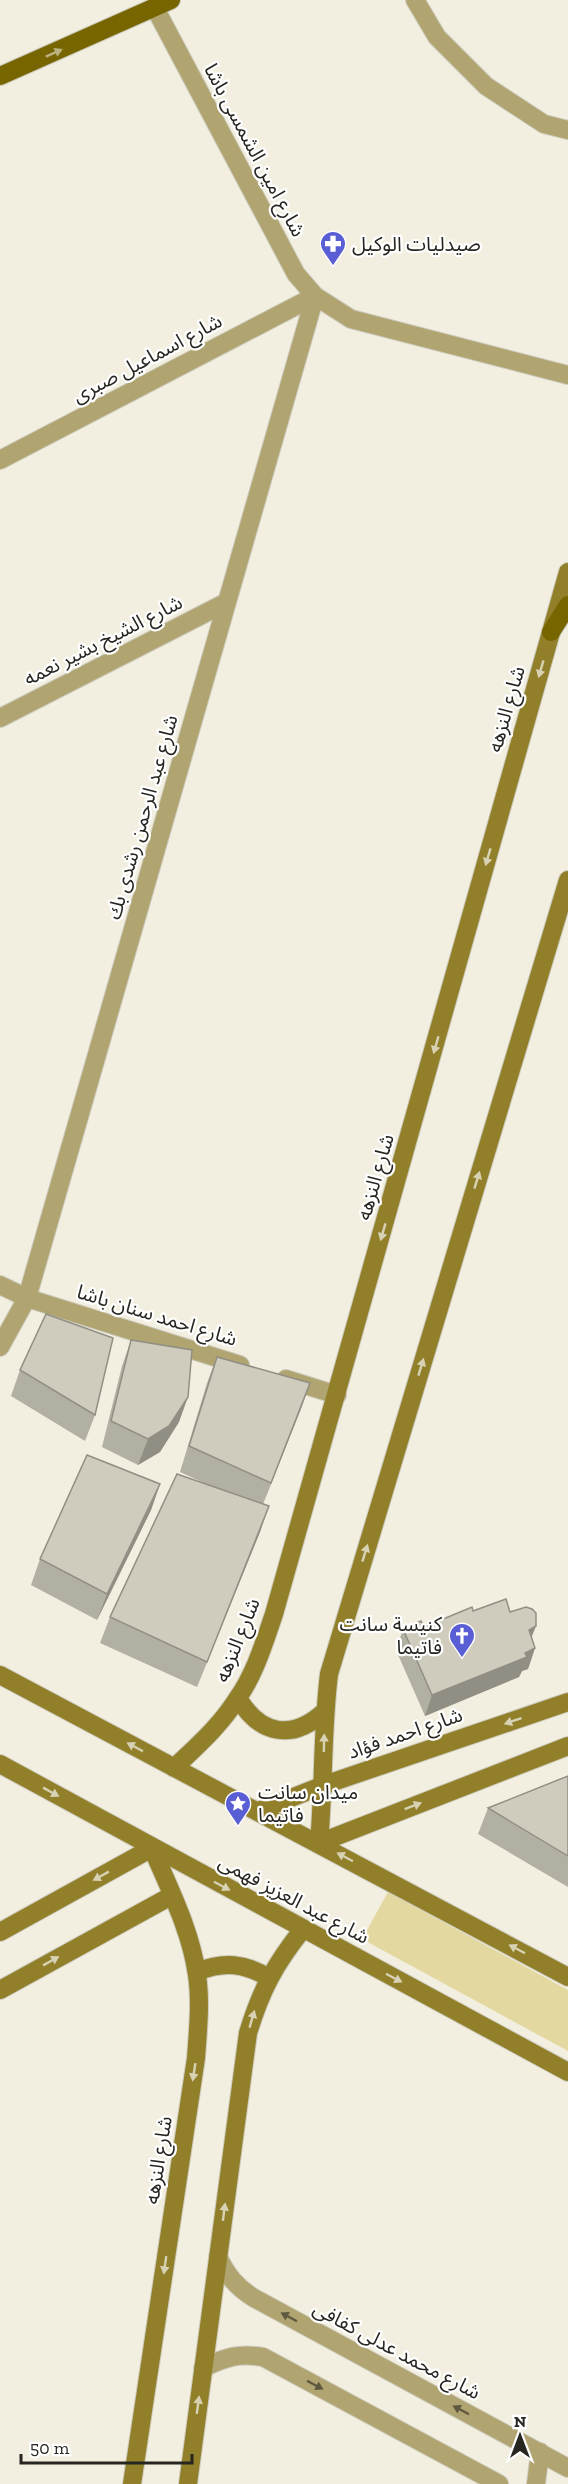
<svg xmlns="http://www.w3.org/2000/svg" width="568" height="2484" font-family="'Zilla Slab','Noto Sans Arabic',serif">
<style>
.green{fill:#e4d8a1}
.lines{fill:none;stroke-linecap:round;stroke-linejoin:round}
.street-casing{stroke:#cdcbbd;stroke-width:20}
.secondary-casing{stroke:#cdcbbd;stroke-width:20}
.primary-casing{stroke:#cdcbbd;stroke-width:20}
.street{stroke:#b0a471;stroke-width:18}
.secondary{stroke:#917f29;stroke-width:18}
.primary{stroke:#776500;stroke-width:18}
.wall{fill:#b2afa3}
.shaded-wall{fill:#918f84}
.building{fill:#cfccbd;stroke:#918f84;stroke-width:1.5}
.oneway{fill:#bbb280}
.oneway2{fill:#d8d2b4}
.oneway3{fill:#5e5840}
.labels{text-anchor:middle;stroke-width:4.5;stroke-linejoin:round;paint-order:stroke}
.street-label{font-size:20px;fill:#272620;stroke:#fff}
.poi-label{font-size:20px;fill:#272620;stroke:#fff;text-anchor:start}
</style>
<rect width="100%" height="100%" fill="#f2efe0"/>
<path class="green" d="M388,1892l180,98v61l-206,-112z"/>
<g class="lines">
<defs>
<path id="street" d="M415,0l22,37 49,49 58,38 24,6
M155,8l141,266 19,22 36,23 217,56
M0,460l315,-164
M0,718l227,-116
M0,1285l27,13 213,67
M0,1347l27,-49 288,-1002
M286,1379l51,16
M218,2257c9,18 18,30 36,41l314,170
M203,2368c23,-11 35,-15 60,-11l236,127
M536,2484l4,-32"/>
<path id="secondary" d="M568,880l-239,794c-7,56 -5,113 -10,169l249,-97
M0,1675l568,302
M238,1698c22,37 54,43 86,14
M0,1764l568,308
M174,1768c23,-22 46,-42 63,-69 18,-25 27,-56 37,-85l294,-1042
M258,1811l66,-26 244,-83
M0,1932l152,-84c17,40 39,83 45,127 4,27 1,55 -1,83l-64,426
M197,1972c26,-11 48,-9 72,6
M0,1990l171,-94
M188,2484l60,-451c13,-43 27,-69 55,-104"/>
<path id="primary" d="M0,76l171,-76
M551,632l17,-27"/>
</defs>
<use href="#street" class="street-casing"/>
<use href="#secondary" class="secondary-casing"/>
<use href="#primary" class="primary-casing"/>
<use href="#street" class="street"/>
<use href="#secondary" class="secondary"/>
<use href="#primary" class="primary"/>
</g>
<path class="wall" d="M131,1340l48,82 -19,30 -22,13 -36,-18 20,-81z
M217,1357l93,26 -47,121 -3,28 -63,155 -97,-44 10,-26 94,-134 -24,-11 27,-89z
M20,1370l75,45 -10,26 -74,-45z
M160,1484l-9,26 -54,110 -66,-35 9,-26z
M473,1611l37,1 22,25 3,11 -7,21 -6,2 -3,6 -94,39 -29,-66 7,-21 21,-2z
M568,1776v111l-90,-53 10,-26z"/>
<path class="shaded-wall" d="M310,1383l-9,26 -40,100 10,-26z
M188,1397l-9,25 -19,30 -22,13 10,-26z
M160,1484l-9,26 -54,110 10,-26z
M269,1506l-9,26 -63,155 10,-25z
M536,1626l-8,20 1,-16z
M535,1648l-7,21 -6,2 -3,6 -94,39 7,-21z"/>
<path class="building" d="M46,1314l67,24 -18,77 -75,-45z
M131,1340l61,10 -4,47 -19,29 -21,13 -37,-18z
M217,1357l93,26 -39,100 -82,-37z
M87,1455l73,29 -53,110 -67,-35z
M177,1474l92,32 -62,156 -97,-45z
M506,1599l4,13 16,-5 6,2 4,4v13l-7,4 6,18 -10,5 2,4 -95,38 -29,-66 18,-8 3,6 48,-20 1,4z
M568,1776v80l-80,-48z"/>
<defs><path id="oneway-solid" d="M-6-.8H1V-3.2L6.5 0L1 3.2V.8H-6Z" transform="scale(1.5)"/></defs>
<use class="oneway" href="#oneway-solid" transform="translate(54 53) rotate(-24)"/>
<g class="oneway2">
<use href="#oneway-solid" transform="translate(541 669) rotate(106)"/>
<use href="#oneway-solid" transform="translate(488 857) rotate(106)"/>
<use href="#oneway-solid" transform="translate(436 1045) rotate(106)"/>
<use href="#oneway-solid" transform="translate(477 1180) rotate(-73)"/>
<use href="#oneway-solid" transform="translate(383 1232) rotate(106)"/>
<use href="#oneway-solid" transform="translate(421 1367) rotate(-73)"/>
<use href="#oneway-solid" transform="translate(365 1553) rotate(-73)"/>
<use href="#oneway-solid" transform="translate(513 1721) rotate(161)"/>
<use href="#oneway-solid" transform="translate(324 1743) rotate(-89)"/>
<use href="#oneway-solid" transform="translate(135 1747) rotate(-152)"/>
<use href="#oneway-solid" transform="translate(51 1792) rotate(29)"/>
<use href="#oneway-solid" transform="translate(413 1806) rotate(-21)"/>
<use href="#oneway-solid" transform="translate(345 1857) rotate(-152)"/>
<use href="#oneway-solid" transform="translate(101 1876) rotate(151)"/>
<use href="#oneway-solid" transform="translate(222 1886) rotate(28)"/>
<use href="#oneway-solid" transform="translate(517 1949) rotate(-152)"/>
<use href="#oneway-solid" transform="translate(51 1961) rotate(-29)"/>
<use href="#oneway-solid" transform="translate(394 1978) rotate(28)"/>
<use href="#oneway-solid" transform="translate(252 2019) rotate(-74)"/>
<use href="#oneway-solid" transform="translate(194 2072) rotate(99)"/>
<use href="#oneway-solid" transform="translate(224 2212) rotate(-83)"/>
<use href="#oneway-solid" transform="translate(165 2265) rotate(98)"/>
<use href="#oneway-solid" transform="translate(198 2405) rotate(-82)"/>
</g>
<g class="oneway3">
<use href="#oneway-solid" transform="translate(289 2317) rotate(-152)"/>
<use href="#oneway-solid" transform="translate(315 2385) rotate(28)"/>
<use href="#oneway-solid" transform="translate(461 2410) rotate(-152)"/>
</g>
<defs>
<symbol id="pharmacy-pin" viewBox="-11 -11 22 30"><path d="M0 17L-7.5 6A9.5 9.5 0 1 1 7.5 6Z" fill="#595ed5" stroke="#fff"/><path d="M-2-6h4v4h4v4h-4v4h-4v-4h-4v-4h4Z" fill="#fff"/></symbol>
<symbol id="church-pin" viewBox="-11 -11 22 30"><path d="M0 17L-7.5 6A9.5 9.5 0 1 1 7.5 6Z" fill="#595ed5" stroke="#fff"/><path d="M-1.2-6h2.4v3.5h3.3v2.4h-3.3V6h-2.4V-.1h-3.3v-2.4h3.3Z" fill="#fff"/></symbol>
<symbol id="sight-pin" viewBox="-11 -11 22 30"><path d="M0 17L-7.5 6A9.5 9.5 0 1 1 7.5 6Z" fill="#595ed5" stroke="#fff"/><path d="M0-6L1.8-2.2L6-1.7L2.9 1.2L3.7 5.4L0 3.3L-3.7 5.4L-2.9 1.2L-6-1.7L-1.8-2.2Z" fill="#fff"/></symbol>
</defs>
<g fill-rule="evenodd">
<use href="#pharmacy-pin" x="318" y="229" width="30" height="40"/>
<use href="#church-pin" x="447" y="1621" width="30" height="40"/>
<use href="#sight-pin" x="223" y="1789" width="30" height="40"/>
</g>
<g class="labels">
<g class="street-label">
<text transform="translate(255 150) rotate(62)" y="7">شارع امين الشمسى باشا</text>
<text transform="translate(147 358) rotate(-28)" y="7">شارع اسماعيل صبرى</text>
<text transform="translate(103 640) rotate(-27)" y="7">شارع الشيخ بشير نعمه</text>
<text transform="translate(506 709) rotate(-74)" y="7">شارع النزهه</text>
<text transform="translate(142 817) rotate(-74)" y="7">شارع عبد الرحمن رشدى بك</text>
<text transform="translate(375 1177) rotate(-74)" y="7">شارع النزهه</text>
<text transform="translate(157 1315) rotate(17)" y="7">شارع احمد سنان باشا</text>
<text transform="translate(237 1640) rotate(-68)" y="7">شارع النزهه</text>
<text transform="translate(405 1733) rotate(-19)" y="7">شارع احمد فؤاد</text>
<text transform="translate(294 1899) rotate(28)" y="7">شارع عبد العزيز فهمى</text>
<text transform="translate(158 2160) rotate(-81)" y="7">شارع النزهه</text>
<text transform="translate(397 2350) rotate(28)" y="7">شارع محمد عدلى كفافى</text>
</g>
<g class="poi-label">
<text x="352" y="251">صيدليات الوكيل</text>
<text x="442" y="1631" text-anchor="end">كنيسة سانت<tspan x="442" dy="23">فاتيما</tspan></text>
<text x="258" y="1799">ميدان سانت<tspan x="258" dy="23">فاتيما</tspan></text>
</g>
</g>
<g transform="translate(520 2436)" stroke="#ffffff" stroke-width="4.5" paint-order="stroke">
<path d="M0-4.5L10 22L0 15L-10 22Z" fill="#272620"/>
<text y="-9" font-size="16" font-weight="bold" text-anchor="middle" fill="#272620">N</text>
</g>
<path d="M21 2454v9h171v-9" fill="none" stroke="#272620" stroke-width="3"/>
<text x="30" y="2454" font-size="18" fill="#272620" stroke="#ffffff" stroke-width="4.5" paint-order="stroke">50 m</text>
</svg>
